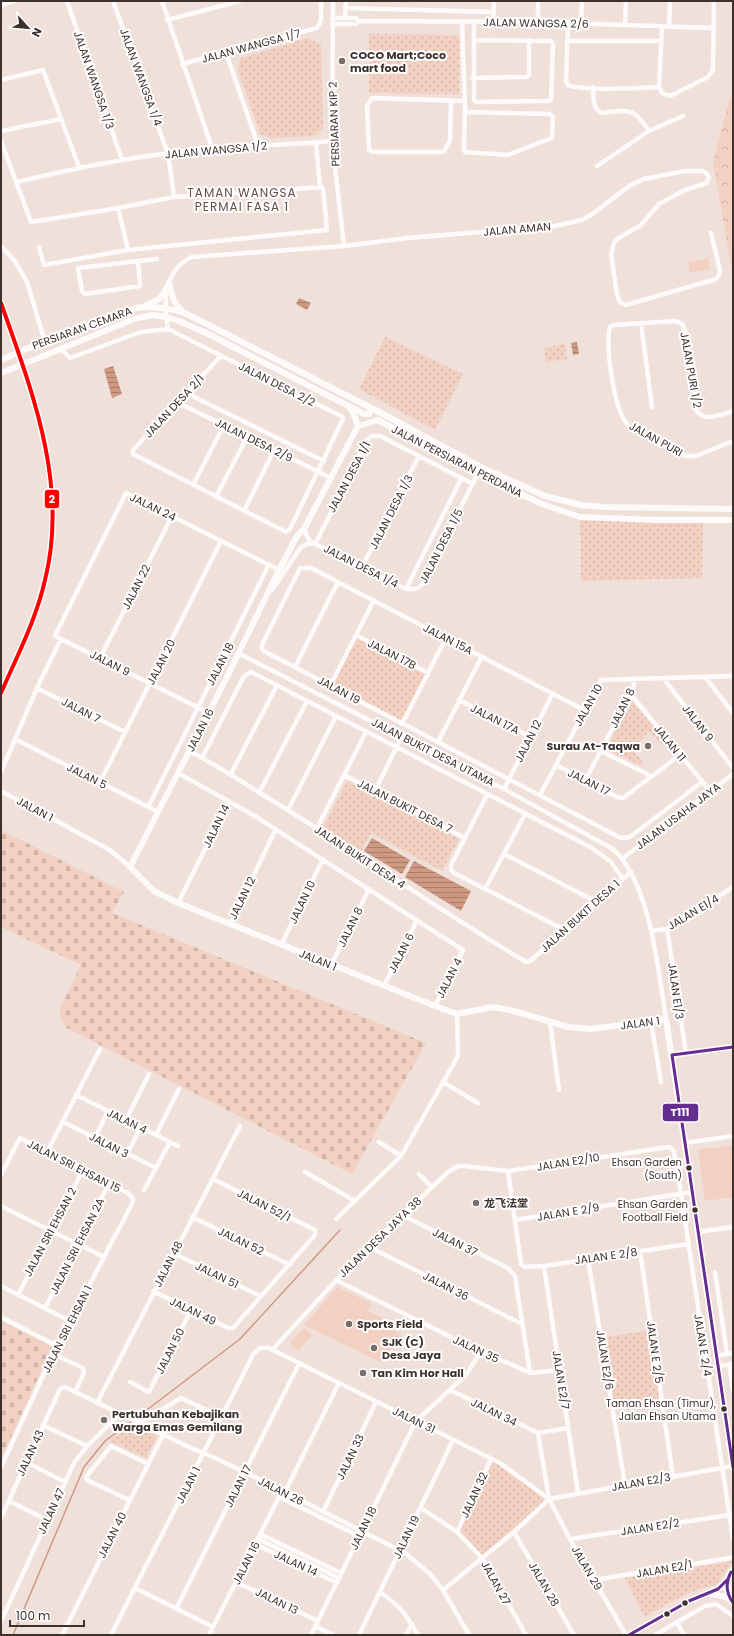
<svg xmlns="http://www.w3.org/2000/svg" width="734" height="1636" font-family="Poppins,'Noto Sans SC',sans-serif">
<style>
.green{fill:#f2d1c3}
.forest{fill:url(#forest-crowns)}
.cemetery{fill:url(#cemetery-stones)}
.park{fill:url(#park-dots)}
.water{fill:url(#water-rules)}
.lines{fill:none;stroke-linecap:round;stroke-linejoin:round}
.stream{stroke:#cd9983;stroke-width:1.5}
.street{stroke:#fdfaf9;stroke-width:4.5}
.secondary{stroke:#fdfaf9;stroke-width:6}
.bus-1-casing{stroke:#fff;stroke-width:6}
.bus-1{stroke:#662d91;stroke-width:3}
.rail-1-casing{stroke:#fff;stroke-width:7}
.rail-1{stroke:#f00;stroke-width:4}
.poi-dot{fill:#7b6e69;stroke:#fff;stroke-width:1.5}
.bus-dot{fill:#3c312c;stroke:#fff;stroke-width:1.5}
.labels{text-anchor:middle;stroke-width:4;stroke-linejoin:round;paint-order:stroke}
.bus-label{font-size:10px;fill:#3c312c;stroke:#fff;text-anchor:end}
.street-label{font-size:11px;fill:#3c312c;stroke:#fff}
.poi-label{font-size:11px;font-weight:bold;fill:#3c312c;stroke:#fff;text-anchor:start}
.neighbourhood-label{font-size:12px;letter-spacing:1px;fill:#654c42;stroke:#fff}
.line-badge{stroke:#fff;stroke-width:1.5}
.badge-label{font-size:11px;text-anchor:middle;font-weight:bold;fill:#fff}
</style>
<defs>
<pattern id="forest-crowns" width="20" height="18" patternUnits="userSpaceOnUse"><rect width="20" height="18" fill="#f2d1c3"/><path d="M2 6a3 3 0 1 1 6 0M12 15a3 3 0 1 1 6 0" fill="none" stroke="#d0b4a8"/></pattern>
<pattern id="cemetery-stones" width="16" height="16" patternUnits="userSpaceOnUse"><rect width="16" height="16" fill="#f2d1c3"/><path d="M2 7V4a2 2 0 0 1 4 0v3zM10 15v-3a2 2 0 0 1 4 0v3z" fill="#d0b4a8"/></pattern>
<pattern id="park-dots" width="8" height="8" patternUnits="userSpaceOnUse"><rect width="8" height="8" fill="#f2d1c3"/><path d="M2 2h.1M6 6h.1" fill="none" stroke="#d0b4a8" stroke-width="1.8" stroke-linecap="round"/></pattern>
<pattern id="water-rules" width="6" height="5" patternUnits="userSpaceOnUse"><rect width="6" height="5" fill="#cd9983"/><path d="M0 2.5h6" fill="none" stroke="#a87d6b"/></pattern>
</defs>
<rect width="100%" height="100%" fill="#f0e0da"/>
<path class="green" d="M708,258l2,11 -20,4 -2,-11z
M733,1145v52l-28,4 -7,-51z
M337,1287l34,16 -3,8 25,12 -1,2 3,2 -1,4 7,3 -17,26 -3,-1 -1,3 -76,-37z
M304,1327l8,8 -14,16 -8,-8z"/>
<path class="forest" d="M733,96v181l-20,-115 17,-65z"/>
<path class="cemetery" d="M1,830l123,62 -12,21 314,130 -74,131 -287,-147 -6,-16 22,-46 -80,-38z
M1,1321l51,26 -51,112z"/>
<path class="park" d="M369,34l90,1v59l-90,-1z
M308,38l13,7 2,84 -9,7 -44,2 -10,-4 -23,-67 4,-9z
M385,337l78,37 -28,56 -76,-41z
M565,344l2,15 -21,3 -2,-14z
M580,517l123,5 -1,56 -121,3z
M356,635l72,38 -26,51 -72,-38z
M632,702l34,38 -5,4 -12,-13 -17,19 11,11 -3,4 -28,-13 -4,-7z
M347,781l112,58 -17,32 -71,-38 -10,19 -38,-24z
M651,1330l10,68 -49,7 -11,-67z
M131,1424l26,12 -11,22 -37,-17z
M493,1461l54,39 -64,56 -23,-25z
M733,1561l-17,24c-26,4 -48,19 -71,32l-20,-39z"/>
<path class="water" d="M299,298l12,5 -4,7 -11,-6z
M577,342l2,12 -6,1 -2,-12z
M113,366l9,28 -10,4 -8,-29z
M372,838l38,22 -8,14 -38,-23z
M414,861l57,30 -10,20 -56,-34z"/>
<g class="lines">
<path class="stream" d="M135,1419l105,-80 100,-109
M13,1635l71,-168 21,-26 27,-20"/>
<path class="street" d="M67,1l55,159
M113,1l55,153 6,43
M162,1l50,147
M333,1l-1,140 12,105
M1,5l13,-4
M345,8l149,4
M332,18h24l3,3
M345,18l1,-17
M167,20l73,-19
M462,21l3,86 -1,42 1,3 43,3 44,-17 1,-21 -3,-3 -85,-2
M474,21v79l2,2 72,-1 3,-1 2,-56 -2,-3 -76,-1
M493,21l1,-20
M538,22v-21
M568,23l-2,58 2,4c12,6 75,3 91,2
M581,23l1,-22
M332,24h24l3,-3 179,1 175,6
M625,25l1,-24
M669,26l1,-25
M567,41h94
M226,53l32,92
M182,64l135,-36 4,-8v-19
M473,78l54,-1 2,-2v-35
M1,80l42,-10 36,97
M593,87c1,10 -1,22 9,26 26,-3 32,-6 47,18
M659,87l3,6 8,3 38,-19 5,-7v-5l1,-64
M659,87l3,-61
M451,101l-1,40 -6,10 -4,1h-67l-4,-2 -2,-44 5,-8 93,3
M1,131l60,-12
M1,141l30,81 82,-13 61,-12 148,-10 1,1 4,42 -199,20 -84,15 -5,-18
M316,143l4,44
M597,166l52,-35 34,-15
M17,182c66,-16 130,-28 197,-34 40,-3 79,-3 118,-7
M118,208l10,42
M1,246l14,15 12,21 18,60
M138,261l2,25 -55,8 -3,-3 -4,-23z
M138,261l19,-2
M641,323l11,84
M168,329c-5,-26 -4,-60 24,-72l152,-11 63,-8 148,-12 27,-6 12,-7 35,-27 15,-7 41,-8h18l5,4 1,3 -3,5 -23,8 -24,13 -18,21 -24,14 -3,4 -3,11 6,41 3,7 6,3 90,-26 3,-4 1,-5 -9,-37
M168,329l173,87 2,3 -53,110 -4,3 -153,-78v-4l88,-94
M61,349l9,9 71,-26 27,-3
M186,393l138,68
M177,402l154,76
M733,411c-12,3 -28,12 -36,0l-11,-79 -4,-8 -6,-3 -63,4 -3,2c-5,19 4,82 17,97 5,7 49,28 59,32h10l37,-15
M193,485l31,-60
M216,497l31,-60
M244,511l30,-61
M304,529l5,11 6,4 91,45h10l6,-4 59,-118
M315,544l53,-105 4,-3h8l93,48
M362,567l57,-111
M406,589l55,-110
M272,590l29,-43 6,-3h8
M356,635l72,38
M238,653l266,136 109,60c38,35 45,121 53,170
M100,658l72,-142
M295,667l43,-85
M705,677l28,36
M663,678l70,90
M330,686l44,-86
M37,688l88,44
M630,695l3,2 77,94
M459,700l72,37
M584,710l-273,-142h-11l-38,77v4l2,2 357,187 9,-1 72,-55
M209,713l-154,-77 71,-143 153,77
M402,724l44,-86
M15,739l143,73
M438,742l44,-86
M189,751c28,14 53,31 79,47 87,52 170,112 258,164l4,-1 101,-89
M601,751l46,23 3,3
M202,758l42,-82 7,-4 341,176 19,14 12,17
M556,765l61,32 6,1 57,-43
M1,772l36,-84 24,-49
M178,773l75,42 210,135 -28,56
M231,774l46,-89
M344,775l121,63
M585,781l48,-92 2,-11
M100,782l121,-241
M504,789l49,-96
M1,791l109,59 20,17
M375,791l27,-55
M259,793l48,-92
M487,795l-36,70v5l3,3 111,57
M540,795l61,-115 132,-4
M148,807l26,-51 95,-192
M288,810l48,-94
M317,828l49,-96
M504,854l93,48
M623,858l110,-84
M485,889l40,-75
M178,903l51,-102
M230,924l46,-95
M667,929l19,124
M651,931l16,-2 66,-42
M281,945l42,-86
M331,965l38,-76
M384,986l33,-66
M651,1021l10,61
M550,1022l9,68
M672,1055l61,-8
M443,1082l35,21
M76,1095l102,51
M126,1120l23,-46
M63,1122l93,46
M156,1135l23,-46
M95,1138l13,-27
M379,1142l22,14
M685,1143l48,-7
M47,1152l53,-103
M127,1154l14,-27
M508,1171l13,93 3,3 20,-1 144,-22
M305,1172l50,29
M419,1174l13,13
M1,1175l19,-37 108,55 5,6v3l-80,152 -52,113
M144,1190l26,-48
M1,1206l103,51
M402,1215l106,53 7,8 15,97
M192,1217l98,48
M336,1219l65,-63 57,-100 -1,-42
M515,1220l177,-28
M698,1232l35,-5
M369,1247l153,77
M640,1251l33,226
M173,1253l87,43
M588,1259l37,226
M544,1266l34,227
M715,1272l12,82
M336,1280l117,58 77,35
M1,1286l69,35
M153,1291l75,37h5l82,-93v-5l-102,-51
M18,1295l65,-125
M45,1308l64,-125
M1,1317l56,29
M272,1350l81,-88 95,-90 10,-6h6l44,5 161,-24 5,4 7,43 52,345
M53,1354l30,14 1,5 -9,19
M716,1356l17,-3
M729,1364l4,26
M718,1366l15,-2
M530,1373l29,-3
M130,1382l19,10 42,-82
M450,1390l88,43
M97,1403l143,-277
M139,1424l42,-26 41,19
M43,1425l44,21
M538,1433l11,66 21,40 56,96
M538,1433l30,-5
M26,1462l39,20
M285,1492l54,-109
M279,1497l80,39
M549,1499l184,-33
M129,1500l-42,-20 -1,-3 25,-31 37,18
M9,1501l38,19
M421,1508l36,24 26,27 43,76
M323,1512l53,-110
M1,1518l59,-129 5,-2 130,63 9,3 41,19 160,81 25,21 13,16 26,45
M457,1532l34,-73
M514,1532l60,103
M260,1534l81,39
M258,1539l81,39
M570,1539l160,-24
M255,1544l82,39
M594,1580l136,-22 3,-2
M236,1582l82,39
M135,1588l78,39
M443,1590l71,-58 35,-33
M380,1592c21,15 25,21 38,43
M176,1609l123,-245
M1,1621l73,-158 13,-17 33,-32
M677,1623l7,12
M315,1626l18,9
M62,1635l101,-200
M111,1635l143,-282 6,-5h9l231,115 49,36
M209,1635l73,-144
M311,1635l105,-214 50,-46 15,-24
M359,1635l94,-195
M406,1635l6,-11
M655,1635l50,-29 11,-2 17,12"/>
<path class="secondary" d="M169,283l5,18 8,10
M146,305c16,-6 15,-6 23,-22
M1,360l30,-13 105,-39c18,-2 32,0 49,5l196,100 100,54 64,29 36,9 23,2 129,2
M1,373l136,-55 16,-3 13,2 13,4 27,12 158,81h5l1,-3 -2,-5
M348,406l5,6 5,14 -54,103 -7,7 -18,34 -50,103 -99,194 24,24 24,12 257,103 22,8 36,-7 21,4 54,16 23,2 75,-10 67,448
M378,420l100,54 64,30 38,13 76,3h77
M358,426l20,-6
M733,1570c-9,9 -9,23 0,33
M709,1594l9,1 12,4
M629,1635l60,-34 29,-12 10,-10"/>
<defs>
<path id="bus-1" d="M733,1047l-61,8 61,412
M731,1572c-6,11 -5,21 2,31
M629,1635l60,-34 29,-12 10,-10"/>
</defs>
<use href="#bus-1" class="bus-1-casing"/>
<use href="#bus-1" class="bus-1"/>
<defs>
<path id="rail-1" d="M1,303c31,88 68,182 44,277 -9,40 -28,76 -44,113"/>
</defs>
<use href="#rail-1" class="rail-1-casing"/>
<use href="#rail-1" class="rail-1"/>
</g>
<g class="poi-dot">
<circle cx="342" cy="61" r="4"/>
<circle cx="648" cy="746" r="4"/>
<circle cx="476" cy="1203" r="4"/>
<circle cx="349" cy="1324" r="4"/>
<circle cx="374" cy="1348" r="4"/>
<circle cx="363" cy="1373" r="4"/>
<circle cx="104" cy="1420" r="4"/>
</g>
<g class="bus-dot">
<circle cx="689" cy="1168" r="3.5"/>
<circle cx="695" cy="1210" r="3.5"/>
<circle cx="724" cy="1409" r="3.5"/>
<circle cx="685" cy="1603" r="3.5"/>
<circle cx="667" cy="1614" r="3.5"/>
</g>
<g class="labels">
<g class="bus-label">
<text x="682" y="1166">Ehsan Garden<tspan x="682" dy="13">(South)</tspan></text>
<text x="688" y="1208">Ehsan Garden<tspan x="688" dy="13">Football Field</tspan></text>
<text x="716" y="1407">Taman Ehsan (Timur),<tspan x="716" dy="13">Jalan Ehsan Utama</tspan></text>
</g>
<g class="street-label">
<text transform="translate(536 23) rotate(1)" y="4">JALAN WANGSA 2/6</text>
<text transform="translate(251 46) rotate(-15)" y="4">JALAN WANGSA 1/7</text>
<text transform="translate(141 77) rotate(70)" y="4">JALAN WANGSA 1/4</text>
<text transform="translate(94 80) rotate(71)" y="4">JALAN WANGSA 1/3</text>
<text transform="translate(334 124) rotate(-92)" y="4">PERSIARAN KIP 2</text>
<text transform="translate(216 150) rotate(-5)" y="4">JALAN WANGSA 1/2</text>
<text transform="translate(517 229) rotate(-5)" y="4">JALAN AMAN</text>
<text transform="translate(82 328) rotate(-20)" y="4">PERSIARAN CEMARA</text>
<text transform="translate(691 370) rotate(80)" y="4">JALAN PURI 1/2</text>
<text transform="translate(277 384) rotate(27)" y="4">JALAN DESA 2/2</text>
<text transform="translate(174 406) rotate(-47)" y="4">JALAN DESA 2/1</text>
<text transform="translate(656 439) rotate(29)" y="4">JALAN PURI</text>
<text transform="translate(254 440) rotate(26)" y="4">JALAN DESA 2/9</text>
<text transform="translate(457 461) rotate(27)" y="4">JALAN PERSIARAN PERDANA</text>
<text transform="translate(349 477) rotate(-62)" y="4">JALAN DESA 1/1</text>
<text transform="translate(153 507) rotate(26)" y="4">JALAN 24</text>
<text transform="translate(391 512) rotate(-63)" y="4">JALAN DESA 1/3</text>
<text transform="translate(441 546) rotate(-63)" y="4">JALAN DESA 1/5</text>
<text transform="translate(361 566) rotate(27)" y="4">JALAN DESA 1/4</text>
<text transform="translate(136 587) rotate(-63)" y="4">JALAN 22</text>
<text transform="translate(448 639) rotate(27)" y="4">JALAN 15A</text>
<text transform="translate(392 654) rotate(27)" y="4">JALAN 17B</text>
<text transform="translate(161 662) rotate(-63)" y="4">JALAN 20</text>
<text transform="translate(110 663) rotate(27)" y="4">JALAN 9</text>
<text transform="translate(220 664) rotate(-63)" y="4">JALAN 18</text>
<text transform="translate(339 690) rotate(28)" y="4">JALAN 19</text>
<text transform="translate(588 705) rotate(-61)" y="4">JALAN 10</text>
<text transform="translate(622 708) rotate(-64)" y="4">JALAN 8</text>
<text transform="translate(81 710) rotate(27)" y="4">JALAN 7</text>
<text transform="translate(495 719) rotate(27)" y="4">JALAN 17A</text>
<text transform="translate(698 723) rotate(52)" y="4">JALAN 9</text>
<text transform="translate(200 730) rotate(-63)" y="4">JALAN 16</text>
<text transform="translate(528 741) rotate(-63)" y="4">JALAN 12</text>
<text transform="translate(670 743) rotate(51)" y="4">JALAN 11</text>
<text transform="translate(433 752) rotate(27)" y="4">JALAN BUKIT DESA UTAMA</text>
<text transform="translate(87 776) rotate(27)" y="4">JALAN 5</text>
<text transform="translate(589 782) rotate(27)" y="4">JALAN 17</text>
<text transform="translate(405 806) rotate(27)" y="4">JALAN BUKIT DESA 7</text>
<text transform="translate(35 809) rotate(28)" y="4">JALAN 1</text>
<text transform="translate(678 816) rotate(-37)" y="4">JALAN USAHA JAYA</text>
<text transform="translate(216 826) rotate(-64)" y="4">JALAN 14</text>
<text transform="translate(360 857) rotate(33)" y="4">JALAN BUKIT DESA 4</text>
<text transform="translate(242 898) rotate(-64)" y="4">JALAN 12</text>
<text transform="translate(302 902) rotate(-64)" y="4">JALAN 10</text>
<text transform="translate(693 912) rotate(-31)" y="4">JALAN E1/4</text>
<text transform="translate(580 916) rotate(-42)" y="4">JALAN BUKIT DESA 1</text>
<text transform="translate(350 927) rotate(-64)" y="4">JALAN 8</text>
<text transform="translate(401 953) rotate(-63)" y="4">JALAN 6</text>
<text transform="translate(318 960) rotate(22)" y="4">JALAN 1</text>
<text transform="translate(449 978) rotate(-63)" y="4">JALAN 4</text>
<text transform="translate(676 991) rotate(82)" y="4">JALAN E1/3</text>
<text transform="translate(640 1023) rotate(-7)" y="4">JALAN 1</text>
<text transform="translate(127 1121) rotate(26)" y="4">JALAN 4</text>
<text transform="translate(109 1145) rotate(27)" y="4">JALAN 3</text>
<text transform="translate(568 1162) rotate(-9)" y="4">JALAN E2/10</text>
<text transform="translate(74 1166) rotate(27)" y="4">JALAN SRI EHSAN 15</text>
<text transform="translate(264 1205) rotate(27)" y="4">JALAN 52/1</text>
<text transform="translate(568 1212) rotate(-9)" y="4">JALAN E 2/9</text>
<text transform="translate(50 1232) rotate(-62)" y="4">JALAN SRI EHSAN 2</text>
<text transform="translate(380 1237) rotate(-44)" y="4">JALAN DESA JAYA 38</text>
<text transform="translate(241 1241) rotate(26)" y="4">JALAN 52</text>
<text transform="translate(455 1242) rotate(27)" y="4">JALAN 37</text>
<text transform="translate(77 1246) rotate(-63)" y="4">JALAN SRI EHSAN 2A</text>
<text transform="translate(606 1256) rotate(-8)" y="4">JALAN E 2/8</text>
<text transform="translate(168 1264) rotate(-63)" y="4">JALAN 48</text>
<text transform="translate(217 1275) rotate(26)" y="4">JALAN 51</text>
<text transform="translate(446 1286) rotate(27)" y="4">JALAN 36</text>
<text transform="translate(193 1311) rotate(26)" y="4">JALAN 49</text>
<text transform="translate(67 1329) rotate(-63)" y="4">JALAN SRI EHSAN 1</text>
<text transform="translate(703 1345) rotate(81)" y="4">JALAN E 2/4</text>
<text transform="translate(476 1349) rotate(25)" y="4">JALAN 35</text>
<text transform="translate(170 1351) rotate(-63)" y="4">JALAN 50</text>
<text transform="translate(655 1352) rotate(82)" y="4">JALAN E 2/5</text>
<text transform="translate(605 1360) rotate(81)" y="4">JALAN E2/6</text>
<text transform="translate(561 1380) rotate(81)" y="4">JALAN E2/7</text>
<text transform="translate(494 1412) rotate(26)" y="4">JALAN 34</text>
<text transform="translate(414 1420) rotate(26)" y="4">JALAN 31</text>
<text transform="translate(30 1453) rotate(-65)" y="4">JALAN 43</text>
<text transform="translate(350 1457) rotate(-64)" y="4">JALAN 33</text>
<text transform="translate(641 1482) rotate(-10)" y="4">JALAN E2/3</text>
<text transform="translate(188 1485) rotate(-63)" y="4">JALAN 1</text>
<text transform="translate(238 1486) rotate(-63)" y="4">JALAN 17</text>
<text transform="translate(281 1491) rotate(27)" y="4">JALAN 26</text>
<text transform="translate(474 1495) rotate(-65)" y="4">JALAN 32</text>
<text transform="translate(51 1511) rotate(-65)" y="4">JALAN 47</text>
<text transform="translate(650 1527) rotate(-9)" y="4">JALAN E2/2</text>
<text transform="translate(363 1528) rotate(-64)" y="4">JALAN 18</text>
<text transform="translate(112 1535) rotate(-63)" y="4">JALAN 40</text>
<text transform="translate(406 1537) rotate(-64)" y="4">JALAN 19</text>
<text transform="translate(246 1563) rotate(-63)" y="4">JALAN 16</text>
<text transform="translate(296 1563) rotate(25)" y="4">JALAN 14</text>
<text transform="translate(587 1568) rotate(60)" y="4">JALAN 29</text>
<text transform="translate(664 1569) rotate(-10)" y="4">JALAN E2/1</text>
<text transform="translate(496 1583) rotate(61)" y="4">JALAN 27</text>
<text transform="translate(544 1584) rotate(60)" y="4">JALAN 28</text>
<text transform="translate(277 1601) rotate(26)" y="4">JALAN 13</text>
</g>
<g class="poi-label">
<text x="350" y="59">COCO Mart;Coco<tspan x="350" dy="13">mart food</tspan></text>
<text x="640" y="750" text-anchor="end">Surau At-Taqwa</text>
<text x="484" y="1207">龙飞法堂</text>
<text x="357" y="1328">Sports Field</text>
<text x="382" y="1346">SJK (C)<tspan x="382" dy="13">Desa Jaya</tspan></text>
<text x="371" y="1377">Tan Kim Hor Hall</text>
<text x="112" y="1418">Pertubuhan Kebajikan<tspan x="112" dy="13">Warga Emas Gemilang</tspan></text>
</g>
<g class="neighbourhood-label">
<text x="242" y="197">TAMAN WANGSA<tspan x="242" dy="14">PERMAI FASA 1</tspan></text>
</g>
</g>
<g class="line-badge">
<rect x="44" y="489" width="16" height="20" rx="4" fill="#f00"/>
<rect x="662" y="1103" width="37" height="19" rx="4" fill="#662d91"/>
</g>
<g class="badge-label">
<text x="52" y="503">2</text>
<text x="680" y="1116">T111</text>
</g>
<rect width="734" height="1636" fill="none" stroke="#3c312c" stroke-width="4"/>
<g transform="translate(28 28) rotate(117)" stroke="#ffffff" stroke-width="3" paint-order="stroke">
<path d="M0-3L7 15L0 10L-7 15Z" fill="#3c312c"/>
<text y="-6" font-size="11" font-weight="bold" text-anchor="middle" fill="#3c312c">N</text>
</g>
<path d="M10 1620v6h74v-6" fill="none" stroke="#3c312c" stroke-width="2"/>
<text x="16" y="1620" font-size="12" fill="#3c312c" stroke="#ffffff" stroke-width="3" paint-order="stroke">100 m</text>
</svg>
